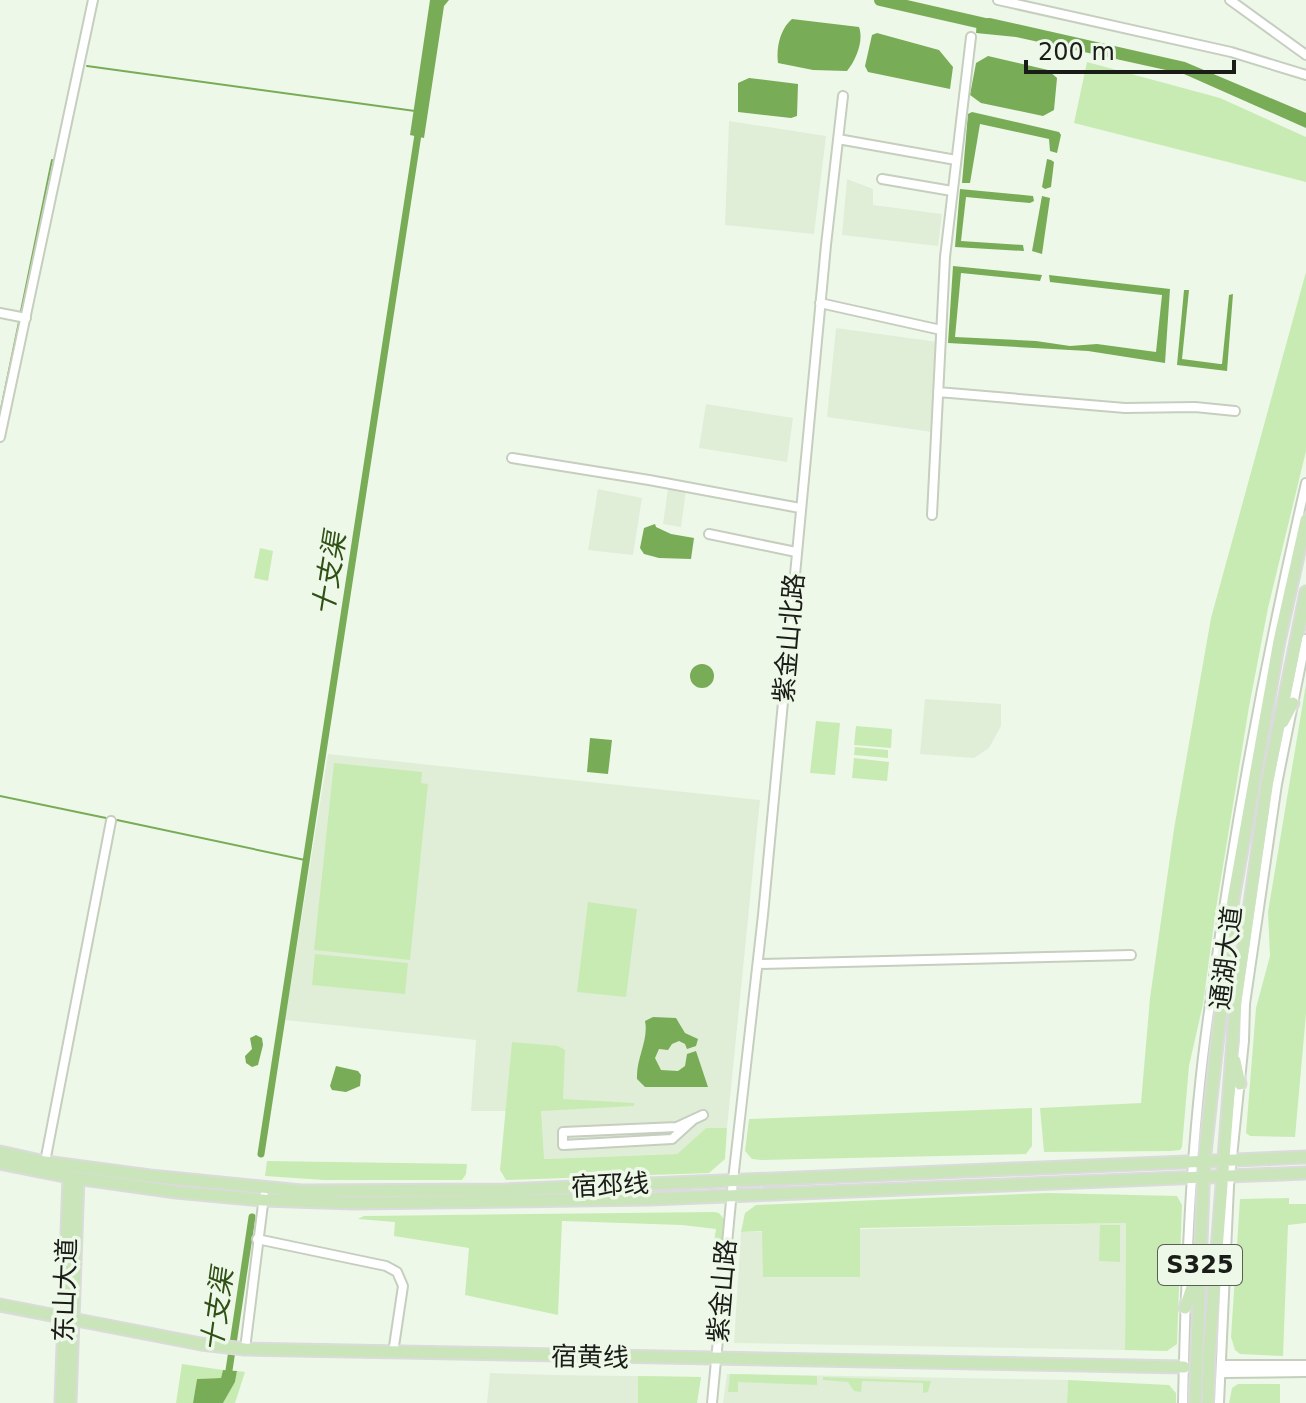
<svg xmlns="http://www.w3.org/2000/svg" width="1306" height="1403" font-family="'DejaVu Sans','Noto Sans SC',sans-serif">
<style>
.built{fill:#e0eed8}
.green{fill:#c8ebb3}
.water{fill:#79ac56}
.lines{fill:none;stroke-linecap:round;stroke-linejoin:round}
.stream{stroke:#79ac56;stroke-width:2}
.canal{stroke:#79ac56;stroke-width:7}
.river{stroke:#79ac56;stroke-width:12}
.minor-casing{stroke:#c5cebf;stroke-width:12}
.major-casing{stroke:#dadbda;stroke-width:15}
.minor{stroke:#fff;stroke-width:8}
.major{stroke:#cbe5bb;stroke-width:11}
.labels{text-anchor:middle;stroke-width:7;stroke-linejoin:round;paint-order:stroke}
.shield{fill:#eef8e9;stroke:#595e56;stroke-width:2}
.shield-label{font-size:24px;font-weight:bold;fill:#191c17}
.street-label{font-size:26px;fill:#191c17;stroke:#eef8e9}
.water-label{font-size:28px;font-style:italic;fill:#2f5115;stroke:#eef8e9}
</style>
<rect width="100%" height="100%" fill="#eef8e9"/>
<path class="built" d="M729,121l97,15 -12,98 -89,-9z
M847,179l26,10v16l69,9 -4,32 -96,-11z
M836,328l102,14 -6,90 -105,-15z
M706,404l87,14 -6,44 -88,-14z
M668,488l18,2 -5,37 -18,-3z
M598,489l44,9 -9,57 -45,-5z
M925,699l76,5v22l-12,22 -15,10 -54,-4z
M328,754l432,46 -33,328h-21l-29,26 -134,5 -3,-48h-69l5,-71 -191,-20z
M1126,1223l-1,127 -391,-7 7,-111z
M490,1373l63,2 148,2 -4,26h-210z
M727,1374l341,6 -1,23h-344z"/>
<path class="green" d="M1087,62l133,36 86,39v45l-232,-59z
M1306,272v179l-38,157 -19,99 -33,202 -13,95 -14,62 -7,81 -2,3 -9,1 -127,1 -4,-44 101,-5 9,-105 24,-169 37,-211z
M260,548l13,3 -5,30 -14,-3z
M1306,684v330l-11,123 -45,-1 -4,-3 10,-125 14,-52 -2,-44z
M816,721l24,2 -5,52 -25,-2z
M856,726l36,3 -1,19 -37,-3z
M855,747l33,3v8l-34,-3z
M854,758l35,4 -2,19 -35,-3z
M334,763l88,9 -1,11 7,1 -18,176 -96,-10z
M588,902l49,7 -11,88 -49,-5z
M315,954l93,9 -3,31 -93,-9z
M512,1042l46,4 7,4 -2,49 71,4v3l-93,5 3,48 133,-5 29,-26h21l-2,31 -16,14 -203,7 -6,-10z
M1032,1108v38l-6,8 -265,6 -9,-1 -7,-8 4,-32z
M267,1161l200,3 -1,10 -4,6h-138l-59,-4z
M1048,1193l129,3 5,9 -5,139 -10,7 -42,-1 1,-127 -266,5v49h-97l-1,-46 -21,1 4,-19 11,-8z
M1289,1198v6h17v19l-18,2 -5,131 -43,-2 -5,-4 -4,-13 9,-138z
M714,1212l5,1 5,6 -3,35 -5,9 -5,-1 5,-33 -34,-4 -120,-4 -4,94 -93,-20 4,-47 -75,-12 1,-14 -37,-3 6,-3z
M1100,1225h20v37l-21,-1z
M182,1364l41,6 -2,8 -24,1 -4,24h-17z
M237,1371l8,1 -10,31h-12l12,-21z
M730,1374l87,2v9l-79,-3v10h-10z
M638,1376l63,1 -4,26h-59z
M823,1377l108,4 -3,11 -5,1v-10l-61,-2 -1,11 -7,-1 -6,-9 -25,-2z
M1068,1380l101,5 7,8v10h-109z
M1238,1384h42v19h-51l3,-15z"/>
<path class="water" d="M430,0h19l-5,6 -20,132 -14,-3z
M990,18l195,44 121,51v15l-122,-54 -168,-37 -40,-4 1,-14z
M792,19l67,8c5,14 -3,33 -12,44l-34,-1 -35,-7c-2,-15 2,-34 14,-44z
M877,33l62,17 14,17 -3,22 -82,-17 -3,-6 7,-31z
M988,56l60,14 9,8 -3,32 -11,6 -62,-13 -11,-8 6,-32z
M749,78l49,6 -1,32 -6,2 -53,-6v-29z
M972,112l87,20 2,3 -4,18 -7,-2 -1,-12 -69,-15 -10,59h-8l6,-69z
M1047,159l4,1 3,2 -3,25 -6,2 -3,-2z
M960,189l73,7 1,5 -4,2 -64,-6 -5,44 62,4 1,6 -69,-4z
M1042,196l8,2 -8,56 -10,-3z
M953,266l89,9 -2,6 -79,-8 -6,64 81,4 34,5 27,-2 59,8 6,-57 -112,-13 -1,-7 121,14 -5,74 -77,-12 -140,-8z
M1184,290h5l-7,69 38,5h2l7,-69 4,-1 -6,77 -50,-6z
M655,524l1,3 15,7 23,4 -3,21 -32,-1 -15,-4 -4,-6 4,-20z
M690 676a12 12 0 1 1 24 0a12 12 0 1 1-24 0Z
M590,738l22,2 -4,34 -21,-2z
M653,1017l23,1 9,15 13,6 -2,7 -9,3 -2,-5 -6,-3 -7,3 -4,6 -9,-1 -4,9 6,12 17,1 7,-5 2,-12 9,-3 12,36h-63l-8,-8c-1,-21 12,-39 8,-58z
M256,1035l6,3 1,7 -5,20 -6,2 -6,-4 -1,-7 7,-7 -2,-11z
M336,1066l22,5 3,4 -1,11 -14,6 -14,-2 -2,-4z
M223,1370l14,1 -2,11 -12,21h-30l4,-24 24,-1z"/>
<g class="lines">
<path class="stream" d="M87,66l328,45
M20,316l32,-156
M0,414l19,-92
M0,796l106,22
M117,820l188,40"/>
<path class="canal" d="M261,1154l158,-1026
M228,1377l24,-160"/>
<path class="river" d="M880,0l110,25"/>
<defs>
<path id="minor" d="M998,0l233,52 75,23
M1230,0l76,55
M838,139l118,21
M882,179l70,12
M820,303l121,27
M0,313l26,5
M938,392l187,16 70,-1 40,4
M0,437l93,-437
M512,458l137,22 151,28
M932,515l13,-258 26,-220
M709,534l87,18
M758,964l373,-9
M1214,977c23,-166 54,-330 92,-494
M694,1119l-22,20 -109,6v-13l114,-5 26,-12
M45,1162l66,-341
M257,1239l129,27 11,6 6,14 -10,67
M245,1349l19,-153
M1224,1365h82
M1224,1373l82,-1
M712,1403l21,-223 30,-265 63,-670 17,-149
M1183,1403c3,-138 8,-276 29,-412
M1219,1403l10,-217 15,-145 1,-37 32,-220 29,-145"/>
<path id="major" d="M1283,722l10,-19
M1212,994l8,-23
M1235,1061l5,23
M0,1152l45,10 105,14 151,15 204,-1 801,-33
M0,1163l69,14 107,15 87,8 90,3 297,-4 656,-26
M0,1305l201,39 44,5 939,18
M1185,1308l10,-30
M61,1403l8,-226
M70,1403l8,-225
M1195,1403l9,-241 29,-262 46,-259 27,-121
M1208,1403l1,-48 27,-354 31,-217 39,-192"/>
</defs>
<use href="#minor" class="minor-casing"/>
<use href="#major" class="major-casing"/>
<use href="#minor" class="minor"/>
<use href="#major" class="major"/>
</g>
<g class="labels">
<rect class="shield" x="1158" y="1245" width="84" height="40" rx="6"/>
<g class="shield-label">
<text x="1200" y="1273">S325</text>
</g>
<g class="street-label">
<text transform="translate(789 638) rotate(-85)" y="9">紫金山北路</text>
<text transform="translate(1226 958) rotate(-83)" y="9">通湖大道</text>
<text transform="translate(610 1185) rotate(-3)" y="9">宿邳线</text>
<text transform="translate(65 1290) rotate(-88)" y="9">东山大道</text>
<text transform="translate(722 1291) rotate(-85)" y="9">紫金山路</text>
<text transform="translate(590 1357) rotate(1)" y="9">宿黄线</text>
</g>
<g class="water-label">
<text transform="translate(329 574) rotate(-81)" y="10">十支渠</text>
<text transform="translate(217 1310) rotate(-82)" y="10">十支渠</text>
</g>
</g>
<path d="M1026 60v12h208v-12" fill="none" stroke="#191c17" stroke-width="4"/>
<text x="1038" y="60" font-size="24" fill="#191c17" stroke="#eef8e9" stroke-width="6" paint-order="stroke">200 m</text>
</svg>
